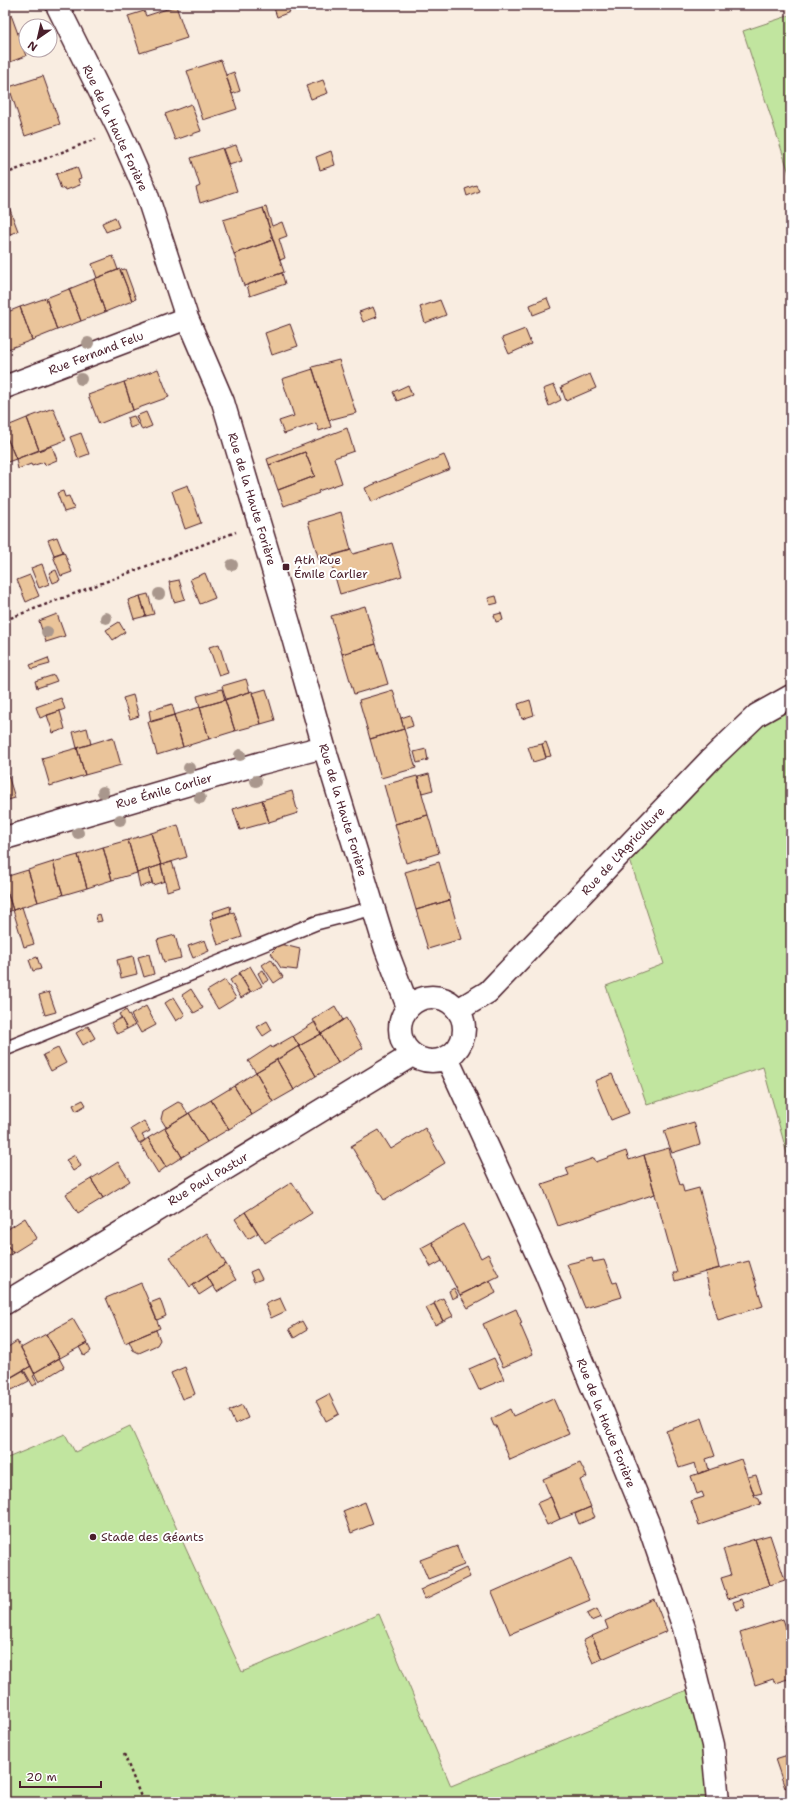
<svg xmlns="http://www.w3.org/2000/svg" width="796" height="1807" font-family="'Shantell Sans',sans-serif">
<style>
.green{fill:#c1e59f;stroke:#868265}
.building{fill:#eac49a;stroke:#4a1f2b}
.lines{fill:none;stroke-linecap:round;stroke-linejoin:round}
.service-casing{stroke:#4a1f2b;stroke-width:16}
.minor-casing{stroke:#4a1f2b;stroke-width:25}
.path{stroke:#4a1f2b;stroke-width:2.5;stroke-dasharray:3 3;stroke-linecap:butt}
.service{stroke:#fff;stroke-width:13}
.minor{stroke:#fff;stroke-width:22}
.tree{fill:#a9978d}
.poi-dot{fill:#4a1f2b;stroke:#fff;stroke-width:1.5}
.labels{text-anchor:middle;stroke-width:4;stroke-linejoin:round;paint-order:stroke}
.street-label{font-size:12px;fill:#4a1f2b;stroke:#fff}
.poi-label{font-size:12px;fill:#4a1f2b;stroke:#fff;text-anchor:start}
</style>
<rect width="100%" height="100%" fill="#f9ede1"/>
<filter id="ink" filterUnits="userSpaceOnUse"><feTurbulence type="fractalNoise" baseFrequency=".025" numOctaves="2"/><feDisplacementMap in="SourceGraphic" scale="8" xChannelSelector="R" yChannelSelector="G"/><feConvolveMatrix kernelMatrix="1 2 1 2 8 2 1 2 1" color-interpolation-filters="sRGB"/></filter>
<g filter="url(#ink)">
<path class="green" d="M791,15v164l-48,-148z
M791,696v472l-28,-101 -116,38 -41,-119 58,-22 -38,-116z
M130,1426l112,246 137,-58 72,172 228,-93 19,-6 20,115h-713v-343l60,-25 10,18z"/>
<path class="building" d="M273,5h14l3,7 -13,5z
M176,6l11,32 -47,15 -12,-37 16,-5 2,5z
M10,12l16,44 -21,8v-50z
M221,60l16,49 -34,11 -16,-49z
M234,72l6,19 -8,3 -6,-19z
M43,76l17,48 -35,12 -16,-49z
M323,80l5,13 -17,6 -5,-13z
M191,104l10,27 -26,9 -10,-26z
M236,145l6,16 -13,4 -6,-16z
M222,148l15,43 -37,12 -4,-15 4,-2 -9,-28z
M331,151l4,14 -15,5 -4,-13z
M77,167l4,11 -3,1 2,6 -14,5 -1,-2 -4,1 -5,-15z
M476,185l3,6 -12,5 -2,-7z
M9,207l9,24 -13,5v-28z
M266,207l6,19 10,-4 5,14 -8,3 6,19 -5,2 -17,-52z
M263,208l10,32 -39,14 -11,-34z
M115,217l4,10 -13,5 -4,-9z
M273,240l11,32 -40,14 -10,-32z
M113,256l5,14 -21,8 -5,-14z
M120,269l12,32 -27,11 -11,-33z
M125,269l11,30 -4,1 -12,-30z
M282,273l3,11 -35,12 -3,-11z
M94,279l11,33 -24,9 -12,-32z
M69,289l12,32 -24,9 -11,-32z
M46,298l11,32 -25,10 -12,-33z
M547,298l4,10 -18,7 -3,-10z
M440,300l6,15 -21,8 -5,-16z
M20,307l12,33 -24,9 -3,-9v-27z
M373,307l4,10 -14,5 -4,-10z
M290,324l8,22 -26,9 -7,-22z
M525,329l6,15 -22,10 -7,-16z
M5,340l3,9 -3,1z
M339,360l17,53 -27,7 -17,-53z
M158,369l11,28 -36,13 -9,-28z
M313,369l18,58 -12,4 -3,-8 -32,11 -5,-13 15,-5 -12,-37z
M590,374l6,14 -30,13 -5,-14z
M124,382l9,28 -34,14 -11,-29z
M408,385l4,10 -15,6 -4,-9z
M554,385l7,15 -12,6 -6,-17z
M53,408l13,32 -27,10 -12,-32z
M146,412l6,14 -10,4 -6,-14z
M134,416l4,9 -8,3 -3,-10z
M27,418l12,32 -23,9 -11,-26v-6z
M347,428l7,23 -20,7 8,25 -24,8 1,2 -35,13 -6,-16 37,-14 -10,-24 -36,13 -2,-6z
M5,433l11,26 -11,4z
M81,433l8,21 -11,4 -8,-21z
M52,446l5,14 -12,5 -1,-3 -12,4 -1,-2 -13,5 -2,-10z
M305,452l10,24 -37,14 -9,-25z
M444,455l6,14 -79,33 -6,-14z
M188,485l13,38 -16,6 -13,-38z
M63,491l2,6 4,-1 5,13 -10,3 -7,-19z
M341,512l10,38 -32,10 -11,-38z
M57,537l6,15 -9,3 -6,-15z
M392,543l10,33 -62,18 -11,-38 22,-6 2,4z
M64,552l8,20 -11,4 -8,-20z
M42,564l7,20 -10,4 -8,-20z
M56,570l4,10 -7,3 -4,-10z
M205,573l10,25 -15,6 -10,-25z
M30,575l9,21 -13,6 -9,-22z
M179,580l6,19 -11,3 -5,-20z
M148,594l6,20 -8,2 -6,-20z
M140,596l6,20 -12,3 -6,-19z
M496,596l2,7 -8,2 -2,-7z
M365,606l11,38 -34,10 -11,-38z
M501,613l2,7 -7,2 -2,-7z
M57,614l8,22 -19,6 -7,-21z
M119,622l6,10 -12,8 -7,-10z
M219,644l9,29 -9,3 -10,-29z
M376,644l12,40 -34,10 -12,-40z
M48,658l2,6 -18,5 -2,-4z
M54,675l3,6 -20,7 -2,-7z
M246,679l4,13 -24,7 -4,-13z
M222,689l3,11 -25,7 -3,-11z
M266,689l9,31 -14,4 -9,-31z
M393,690l11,39 -34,10 -11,-39z
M252,691l9,33 -26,7 -10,-31z
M133,695l6,21 -9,3 -7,-21z
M61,698l4,11 -25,9 -4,-11z
M225,700l10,31 -26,8 -9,-32z
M530,700l4,15 -12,4 -4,-15z
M172,704l3,11 -24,7 -2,-11z
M200,707l9,32 -26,8 -9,-32z
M60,711l5,18 -12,4 -6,-18z
M174,715l9,32 -26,8 -9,-33z
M410,715l3,11 -9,3 -3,-11z
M87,728l4,16 -14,4 -4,-16z
M404,729l12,39 -35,10 -11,-39z
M113,737l8,28 -36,10 -8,-27z
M546,742l5,14 -5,1 -4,-13z
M542,744l4,14 -13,4 -5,-15z
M77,748l8,27 -35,11 -8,-28z
M426,749l2,11 -11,3 -3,-11z
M5,765l10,33 -10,3z
M429,774l4,16 -11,3 -4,-16z
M417,776l11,39 -33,9 -11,-39z
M292,791l6,22 -29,9 -7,-22z
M262,800l7,22 -29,8 -7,-21z
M428,815l11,38 -33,10 -11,-39z
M178,825l9,32 -26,8 -10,-32z
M151,833l10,32 -24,8 -9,-33z
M128,840l9,33 -25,7 -9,-33z
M103,847l9,33 -25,8 -9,-33z
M78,855l9,33 -24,7 -10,-33z
M53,862l10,33 -25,7 -10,-32z
M172,862l8,25 -13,4 -6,-26z
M439,862l11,38 -34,10 -11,-38z
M161,865l4,16 -12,4 -4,-16z
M149,869l3,14 -12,4 -3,-14z
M28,870l10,32 -25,8 -8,-25v-8z
M5,885l8,25 -8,3z
M450,900l11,39 -33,10 -12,-39z
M230,906l1,6 -17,6 -2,-6z
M22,907l12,37 -10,3 -11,-37z
M234,912l8,25 -24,8 -8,-26z
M100,914l2,7 -5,1 -1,-7z
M175,935l6,23 -17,4 -7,-22z
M205,940l4,11 -16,7 -5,-12z
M280,944l20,5 -3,21 -16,-2 -10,-15z
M149,954l5,20 -10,3 -6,-20z
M133,956l4,18 -16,4 -4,-18z
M37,957l4,12 -8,2 -4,-11z
M271,959l12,18 -9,6 -12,-18z
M250,966l12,20 -11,6 -12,-19z
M263,970l6,10 -6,3 -5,-10z
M239,974l11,18 -9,6 -11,-18z
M225,980l11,18 -18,11 -11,-18z
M191,989l12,19 -9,5 -12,-18z
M49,992l7,20 -11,3 -6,-20z
M174,997l11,18 -9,6 -11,-18z
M146,1006l10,19 -15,8 -10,-18z
M335,1006l8,14 -22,14 -8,-14z
M126,1010l9,15 -8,4 -8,-15z
M121,1018l6,11 -10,5 -6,-11z
M346,1018l17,30 -25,15 -17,-29z
M267,1021l5,9 -9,6 -6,-9z
M315,1022l6,12 -22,12 -6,-10z
M88,1026l7,12 -12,7 -7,-12z
M321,1034l17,29 -22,13 -17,-30z
M293,1036l6,10 -43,26 -8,-11 23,-15 1,2z
M299,1046l17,30 -22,14 -17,-30z
M58,1048l8,15 -15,8 -8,-16z
M277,1060l17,30 -21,12 -17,-30z
M256,1072l17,30 -21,13 -18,-29z
M612,1074l17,39 -18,7 -16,-39z
M234,1086l18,29 -23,14 -18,-29z
M83,1100l3,5 -10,6 -3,-6z
M211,1100l18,29 -22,13 -18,-29z
M178,1102l4,2 6,10 -22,13 -5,-8 2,-8z
M189,1113l18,29 -25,15 -17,-29z
M144,1121l6,10 -8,4 3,5 -6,3 -8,-14z
M694,1122l6,22 -28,9 -8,-22z
M165,1128l17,29 -16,10 -18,-29z
M425,1128l20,35 -61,37 -33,-54 28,-16 12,19z
M148,1138l18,29 -8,6 -18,-29z
M669,1148l11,37 2,-1 2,8 15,-4 17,63h-1l4,17 -44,13 -2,-8h4l-33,-118z
M626,1151l3,9 15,-5 11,39 -97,32 -16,-42 27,-9 -3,-7 28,-10 2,4z
M75,1155l6,11 -8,5 -7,-11z
M118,1162l12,19 -27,17 -12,-19z
M91,1179l12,19 -25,15 -12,-19z
M292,1182l20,31 -47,30 -20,-31z
M245,1212l13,21 -10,6 -13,-20z
M25,1218l12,20 -24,15 -8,-11v-11z
M463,1224l18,34 7,-4 11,22 -39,19 -28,-53z
M207,1233l19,31 -36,23 -20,-30z
M5,1242l8,11 -8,5z
M432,1242l10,19 -11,6 -10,-19z
M592,1258l1,4 11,-2 9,23 4,-1 5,15 -37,11 -18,-44z
M749,1261l14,45 -45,14 -13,-48z
M226,1264l10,16 -19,12 -10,-16z
M257,1269l5,10 -8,3 -4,-10z
M207,1276l6,10 -14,9 -6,-10z
M490,1280l6,13 -28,15 -8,-13z
M141,1283l19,45 -35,15 -19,-45z
M454,1288l4,8 -6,3 -3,-8z
M280,1298l6,13 -15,7 -6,-14z
M443,1298l10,18 -10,5 -9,-18z
M160,1299l6,17 -9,4 -7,-17z
M434,1304l9,17 -8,4 -9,-17z
M516,1309l6,14 -2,1 13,30 -30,13 -20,-43z
M73,1319l14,24 -27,15 -14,-24z
M302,1321l5,9 -13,8 -5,-9z
M156,1330l4,10 -3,5 -18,8 -6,-3 -4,-9z
M46,1334l14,24 -26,15 -13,-25z
M17,1341l14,25 -26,15v-32z
M87,1343l4,8 -7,5 -5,-9z
M59,1358l5,9 -25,15 -5,-9z
M494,1358l10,21 -25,11 -10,-21z
M31,1366l4,9 -2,1 4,7 -4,3 -9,-16z
M185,1367l10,27 -13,5 -11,-26z
M23,1370l6,11 -17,9 -6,-10z
M329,1394l10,20 -13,7 -10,-20z
M553,1398l16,36 -59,26 -14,-34h-2l-3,-7 19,-10 3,7z
M242,1405l6,13 -13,6 -6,-13z
M702,1418l13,38 -9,3 3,11 -11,4 -3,-11 -16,5 -13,-37z
M741,1459l14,38 4,2 2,5 -62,21 -8,-24 13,-4 -2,-5 -5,2 -6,-18z
M580,1463l7,14 -7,3 11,27 -31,12 -17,-40z
M756,1475l6,18 -8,2 -6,-18z
M551,1497l9,22 -13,6 -10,-22z
M365,1502l8,22 -22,9 -8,-22z
M590,1507l5,10 -16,7 -4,-10z
M770,1535l15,45 -15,5 -15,-46z
M755,1539l15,46 -42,14 -7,-21 10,-3 -8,-26z
M457,1546l7,19 -36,14 -8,-19z
M571,1557l19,43 -80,34 -18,-42z
M466,1568l4,9 -45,22 -5,-9z
M654,1599l13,32 -65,28 -10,-23 16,-7 -3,-8z
M742,1599l3,8 -9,3 -3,-8z
M597,1609l4,8 -10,4 -4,-7z
M783,1619l8,23v36l-16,5 -2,-4 -18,6 -15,-52z
M592,1636l10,23 -9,4 -10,-22z
M791,1723v19l-5,-17z
M791,1754v31l-6,3 -10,-29z"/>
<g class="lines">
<defs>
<path id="service" d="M5,1049l311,-126 58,-15"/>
<path id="minor" d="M57,5l62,125 27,62 41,126 36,84 65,218 36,127 62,202 22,58
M5,387l182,-69
M5,838l256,-75 63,-16
M400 1029a32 32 0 1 1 64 0a32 32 0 1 1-64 0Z
M458,1010l30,-18 222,-232 47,-45 34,-19
M447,1058l99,216 102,249 36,105 29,117 5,57
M5,1303l407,-248"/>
</defs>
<use href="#service" class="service-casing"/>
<use href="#minor" class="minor-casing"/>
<path class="path" d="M5,174l91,-35
M5,620l231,-88
M124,1754l19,48"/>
<use href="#service" class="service"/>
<use href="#minor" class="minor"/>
</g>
<g class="tree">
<circle cx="88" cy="343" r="6"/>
<circle cx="81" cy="379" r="6"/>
<circle cx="232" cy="565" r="6"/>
<circle cx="159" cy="594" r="6"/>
<circle cx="106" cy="618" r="6"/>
<circle cx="47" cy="632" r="6"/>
<circle cx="240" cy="755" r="6"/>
<circle cx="189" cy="768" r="6"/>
<circle cx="256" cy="781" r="6"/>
<circle cx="103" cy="792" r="6"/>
<circle cx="200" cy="798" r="6"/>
<circle cx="120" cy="820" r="6"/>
<circle cx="78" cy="833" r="6"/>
</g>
</g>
<g class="poi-dot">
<rect x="282" y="563" width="8" height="8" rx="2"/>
<circle cx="93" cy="1537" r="4"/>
</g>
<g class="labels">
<g class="street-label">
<text transform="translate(115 128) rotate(65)" y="4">Rue de la Haute Forière</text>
<text transform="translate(96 353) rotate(-21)" y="4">Rue Fernand Felu</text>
<text transform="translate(252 499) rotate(73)" y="4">Rue de la Haute Forière</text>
<text transform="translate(164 791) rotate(-16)" y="4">Rue Émile Carlier</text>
<text transform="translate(343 810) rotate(73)" y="4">Rue de la Haute Forière</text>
<text transform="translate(623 851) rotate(-47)" y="4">Rue de L'Agriculture</text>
<text transform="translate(208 1179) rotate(-31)" y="4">Rue Paul Pastur</text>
<text transform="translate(606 1423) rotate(68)" y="4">Rue de la Haute Forière</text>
</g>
<g class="poi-label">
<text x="294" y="564">Ath Rue<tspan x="294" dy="14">Émile Carlier</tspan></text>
<text x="101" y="1541">Stade des Géants</text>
</g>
</g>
<rect width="796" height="1807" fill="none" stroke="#fff" stroke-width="20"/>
<rect x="10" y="10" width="776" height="1787" fill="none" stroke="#4a1f2b" stroke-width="1.5" filter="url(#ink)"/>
<g transform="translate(38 38) rotate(214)"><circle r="19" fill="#ffffff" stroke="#b7a5aa"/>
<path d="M0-3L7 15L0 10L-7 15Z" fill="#4a1f2b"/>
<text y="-6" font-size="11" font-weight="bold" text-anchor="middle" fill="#4a1f2b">N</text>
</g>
<path d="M20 1781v6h81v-6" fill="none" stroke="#4a1f2b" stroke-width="2"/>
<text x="26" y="1781" font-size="12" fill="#4a1f2b" stroke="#ffffff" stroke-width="3" paint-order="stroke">20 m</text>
</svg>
